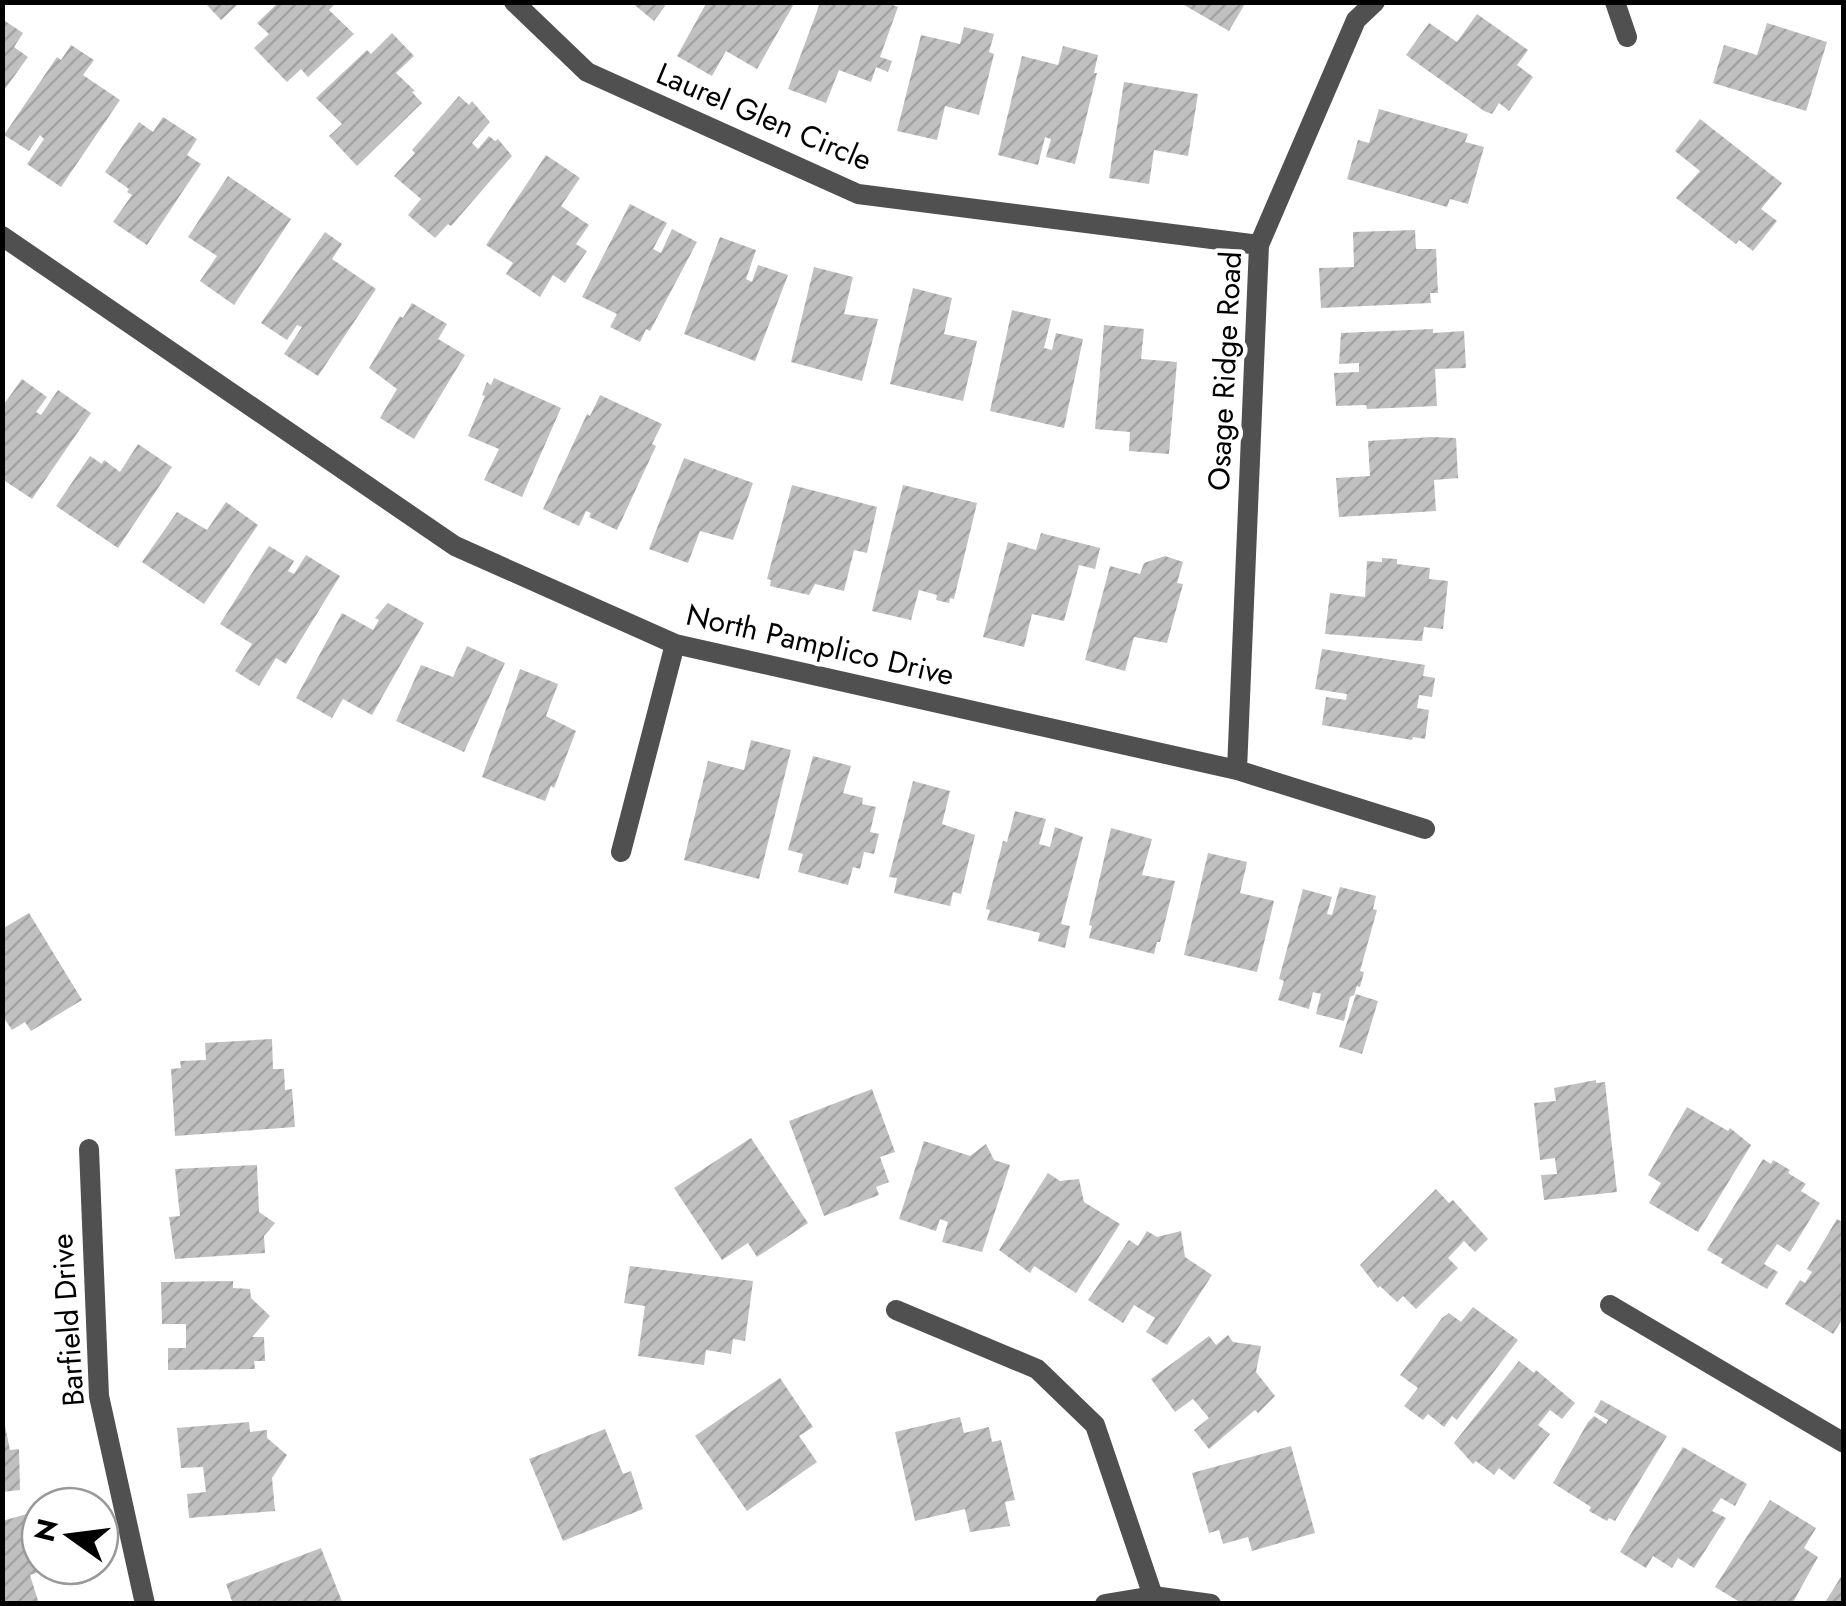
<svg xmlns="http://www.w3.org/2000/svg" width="1846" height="1606" font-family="Jost,sans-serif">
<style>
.building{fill:url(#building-hatch)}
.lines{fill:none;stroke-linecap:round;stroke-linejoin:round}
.minor{stroke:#505050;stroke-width:20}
.tertiary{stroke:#505050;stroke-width:20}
.labels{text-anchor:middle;stroke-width:9;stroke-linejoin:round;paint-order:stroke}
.street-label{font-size:30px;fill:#000;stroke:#fff}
</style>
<defs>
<pattern id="building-hatch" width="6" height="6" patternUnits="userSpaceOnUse" patternTransform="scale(2.5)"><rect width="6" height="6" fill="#c0c0c0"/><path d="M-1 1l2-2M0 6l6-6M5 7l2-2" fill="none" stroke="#a3a3a3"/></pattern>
</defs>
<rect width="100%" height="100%" fill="#fff"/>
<path class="building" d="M204,2h36l-19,18z
M279,2h58l-8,8 25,24 -46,43 -7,-8 -14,13 -33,-34 15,-14 -12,-11z
M631,2h37l-14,19z
M707,2h88l-38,67 -31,-18 -14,25 -35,-20z
M1179,2h67l-17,29z
M820,3h67l11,4 -18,50 12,4 -4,11 -12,-5 -5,15 -32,-12 -13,33 -38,-14z
M1477,14l51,36 -11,15 16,12 -24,34 -10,-8 -7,11 -8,-3 -78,-56 23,-32 28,19z
M2,19l21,14 -9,14 14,10 -26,36z
M1767,23l60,19 -21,69 -93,-28 11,-38 33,10z
M964,27l30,7 -5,18 5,2 -15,61 -34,-9 -8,34 -40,-9 24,-96 39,9z
M392,33l22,23 -18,17 19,18 -3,1 10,11 -65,63 -28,-30 13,-12 -26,-26 51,-48 4,4z
M71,45l23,15 -11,15 37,25 -59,87 -34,-23 17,-25 -4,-4 -11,16 -25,-16 53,-78 4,3z
M1063,46l35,9 -4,18h3l-22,91 -29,-7 5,-18 -6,-2 -7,28 -40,-10 24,-99 36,9z
M1124,82l74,12 -10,62 -34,-6 -5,34 -40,-6z
M459,96l10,9 3,-4 18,21 -18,21 6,6 11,-13 6,5 3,-2 14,17 -61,70 -3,-2 -13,14 -27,-23 13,-16 -27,-23 21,-23 -3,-3z
M1379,109l89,25 -3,8 19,5 -16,57 -18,-5 -3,8 -100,-28 11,-39 11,3z
M163,117l34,22 -10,16 14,9 -54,81 -34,-23 19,-27 -5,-3 2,-3 -24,-17 34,-50 14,10z
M1700,119l82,64 -21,26 16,12 -24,30 -14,-11 -3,4 -60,-46 24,-27 -25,-20z
M546,155l34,23 -19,28 28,19 -13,19 11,7 -22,32 -12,-8 -13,22 -34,-23 7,-11 -27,-18z
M228,176l63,43 -57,86 -34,-24 17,-25 -29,-19z
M630,204l37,19 -14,26 8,4 11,-24 25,13 -47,89 -4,-2 -6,13 -30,-15 7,-13 -35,-17z
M1415,230l1,19h20l2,44h-8l1,10 -110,5 -2,-40 35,-1 -1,-35z
M325,232l17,12 -10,15 44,30 -58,87 -34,-22 18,-27 -5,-2 -10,15 -26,-17z
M720,237l36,13 -10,29 6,3 6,-17 30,10 -33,86 -71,-27z
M814,267l39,10 -9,37 34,5 -16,62 -71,-19z
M913,288l39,10 -8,36 33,7 -14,60 -73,-17z
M412,303l35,21 -9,15 27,16 -51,84 -34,-21 17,-29 -28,-21 31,-52 3,2z
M1012,310l39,9 -7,29 8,2 4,-17 27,6 -19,89 -74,-17z
M1104,325l40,4 -3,30 36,3 -8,92 -40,-3 1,-19 -35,-3z
M1433,329v4l31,-2 2,37 -31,1 2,37 -70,3 -1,-4 -30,1 -2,-33 25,-1v-9l-20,1 2,-31z
M494,378l67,30 -39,89 -38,-17 15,-31 -31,-13 17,-40 -3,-1 5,-13 4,3z
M22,379l25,18 -11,15 5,3 17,-25 33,23 -59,86 -30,-20v-72z
M600,395l62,29 -10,20 4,2 -39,84 -28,-13 2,-4 -5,-2 -7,15 -36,-17 44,-95 3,2z
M1432,437l24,1 2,40 -24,2 2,31 -97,6 -3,-39 34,-2 -2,-35z
M138,444l34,23 -54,81 -62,-42 34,-50 12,8 2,-4 16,12z
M684,458l69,25 -20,57 -33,-9 -12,32 -39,-14z
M792,485l85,22 -10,46 -13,-3 -10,41 -29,-7 -6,11 -39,-9 1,-6 -4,-1z
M903,485l74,18 -23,96 -4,-1 -1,5 -13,-3 1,-5 -18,-5 -8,30 -39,-9z
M226,502l32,23 -54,79 -62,-42 35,-50 30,18z
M1041,533l59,15 -5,21 -16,-4 -15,56 -32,-7 -8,33 -41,-10 25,-95 28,8z
M269,546l25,15 -6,10 6,3 12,-19 34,21 -54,88 -10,-6 -17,28 -24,-15 17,-27 -32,-20z
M1165,556l18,6 -6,21 6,1 -16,59 -33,-6 -9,34 -40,-11 25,-94 30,8 4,-11z
M1382,558l15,1v5l33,4 -1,11 19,2 -5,48 -19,-2 -2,14 -97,-7 5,-41 35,4 2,-36 15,1z
M388,603l36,20 -52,92 -29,-16 -11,19 -36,-20 46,-85 31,17 6,-10 -4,-2z
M467,646l38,17 -41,89 -68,-31 25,-56 32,12z
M1322,649l103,16 -2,11 12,2 -3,19 -13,-2 -2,13 12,2 -4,29 -12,-2 -1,3 -90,-15 4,-28 20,3 1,-6 -32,-5z
M520,669l38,15 -12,32 30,15 -22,57 -3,-2 -6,15 -63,-24z
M751,740l40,10 -32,129 -75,-19 24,-99 36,9z
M813,756l38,10 -8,27 20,5 -1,6 14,3 -6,25 9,2 -5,20 -10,-2 -4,17 -7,-2 -5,18 -50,-13 5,-18 -15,-4z
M913,781l37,10 -8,33 33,11 -14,59 -8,-2 -3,14 -56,-13 3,-15 -8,-1z
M1015,811l31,8 -7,25 11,3 5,-20 28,10 -22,87 9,2 -5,22 -27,-7 2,-8 -53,-13 3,-10 -4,-1 17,-68 4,1z
M1111,828l41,11 -10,36 33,6 -15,61h-3l-3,12 -65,-16 3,-12 -3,-1z
M1208,853l39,9 -7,31 34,8 -17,71 -73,-17z
M1340,887l36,9 -3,13 4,1 -17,61 4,1 -4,15 -3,-1 -3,9 -4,2 -6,24 -28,-7 5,-20 -8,-2 -4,17 -31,-9 6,-19 -5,-2 24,-90 29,8 -5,17 5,1z
M29,913l53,87 -51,31 -6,-9 -13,8 -10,-15v-86z
M1356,994l22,7 -16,53 -23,-7z
M272,1039l1,30h11l1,21 7,-1 3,38 -120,9 -4,-67 10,-1 -1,-7 26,-1 -1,-17z
M1596,1080v3l9,-1 12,110 -73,8 -3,-25 16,-1 -2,-16 -15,2 -6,-57 22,-2 -2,-13z
M872,1089l23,63 -15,5 9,25 -13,5 3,8 -55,21 -35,-95z
M1687,1107l41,24 2,-3 21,17 -53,87 -49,-29 12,-20 -13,-8z
M751,1138l57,85 -51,34 -9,-14 -26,17 -48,-72z
M924,1141l46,15 16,-12 8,16 16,5 -28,87 -40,-10 6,-20 -8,-3 -4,12 -37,-12z
M1763,1159l8,5 2,-4 17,10 -2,3 18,11 -5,7 19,12 -30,49 -13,-8 -13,20 14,8 -11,17 -46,-26 2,-4 -16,-9z
M257,1165l2,47 16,11 -11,13 1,17 -90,6 -6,-42 11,-1 -5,-47z
M1048,1173l12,8 19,-2 5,23 36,22 -44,69 -42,-27 -4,7 -31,-23z
M1436,1189l13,14 4,-3 35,39 -13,13 -11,-11 -16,17 10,10 -42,41 -13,-13 -6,6 -17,-16 -2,2 -18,-23z
M1837,1219l7,4v94l-11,17 -48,-30 15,-24 5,3 7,-11 -5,-3z
M1147,1231l10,6 24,-6 4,26 27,18 -45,70 -21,-13 9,-14 -21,-13 -11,18 -35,-23 41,-60 9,6z
M630,1266l123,15 -8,60 -12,-2 -2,15 -25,-4 -2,15 -66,-9 7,-50 -21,-3z
M233,1281v7l17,1 1,9 19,18 -18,21h12l1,24h-11l1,8 -87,1v-22h18v-24h-24l-1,-42z
M1473,1307l45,33 -61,80 -5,-4 -8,11 -16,-13 -5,6 -19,-14 14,-18 -18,-13 42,-57 7,-5 12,9z
M1228,1335l5,7 28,4 -5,26 19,24 -17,17 -3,-3 -46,39 -15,-19 15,-12 -16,-19 -18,13 -24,-33 58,-43 7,9z
M1519,1361l15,12 2,-3 39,33 -13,16 -12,-9 -12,15 12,9 -36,46 -15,-12 -5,7 -18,-14 -3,3 -19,-21z
M780,1378l33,49 -14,9 18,26 -70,49 -52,-75z
M1601,1400l66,36 -52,85 -6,-3 -2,3 -18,-10 2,-4 -38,-24 35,-61 6,-6 12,8 2,-4 -14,-8z
M2,1411l8,39 9,-1 1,41 -18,2z
M960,1417l4,16 25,-6 3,15 9,-2 14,60 -10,2 5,24 -40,6 -5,-23 -50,12 -20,-89z
M249,1422l1,10 17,-2v8l20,17 -15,23 3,33 -86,7 -2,-24 19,-2 -3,-25 -22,1 -4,-40z
M605,1429l18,45 8,-3 12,38 -80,32 -34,-82z
M1291,1446l24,87 -63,18 -4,-14 -25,7 -4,-14 -10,3 -17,-60z
M1683,1447l64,37 -12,22 -14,-8 -9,13 14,7 -32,50 -16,-10 -6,10 -19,-12 -7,12 -26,-16z
M1770,1500l46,28 -12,20 14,9 -26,47h-56l2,-3 -23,-14z
M27,1514l13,41v11l5,4 -15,5 9,29h-37v-83z
M321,1548l22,56h-110l-7,-20z
M1844,1572v32h-20z"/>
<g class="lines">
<path class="minor" d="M514,2l73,70 271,122 401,51
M1615,2l12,35
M2,236l453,310 220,98 562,126 188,59
M1237,770l22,-525 97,-225 19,-18
M621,852l54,-208
M89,1149l10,247 46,208
M1610,1305l234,138
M896,1310l141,59 58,56 58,171"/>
<path class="tertiary" d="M1105,1604l48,-8 58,8"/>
</g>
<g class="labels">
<g class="street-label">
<text transform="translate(764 117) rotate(23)" y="10">Laurel Glen Circle</text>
<text transform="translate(1225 371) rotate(-87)" y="10">Osage Ridge Road</text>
<text transform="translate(820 645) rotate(13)" y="10">North Pamplico Drive</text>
<text transform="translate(68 1320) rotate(-94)" y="10">Barfield Drive</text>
</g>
</g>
<rect width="1846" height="1606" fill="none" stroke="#000000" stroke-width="10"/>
<g transform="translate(70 1536) rotate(284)"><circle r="48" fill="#ffffff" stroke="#999999" stroke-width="2.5"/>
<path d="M0-8L18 38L0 25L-18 38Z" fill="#000000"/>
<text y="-15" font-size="28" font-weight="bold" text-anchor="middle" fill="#000000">N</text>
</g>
</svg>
